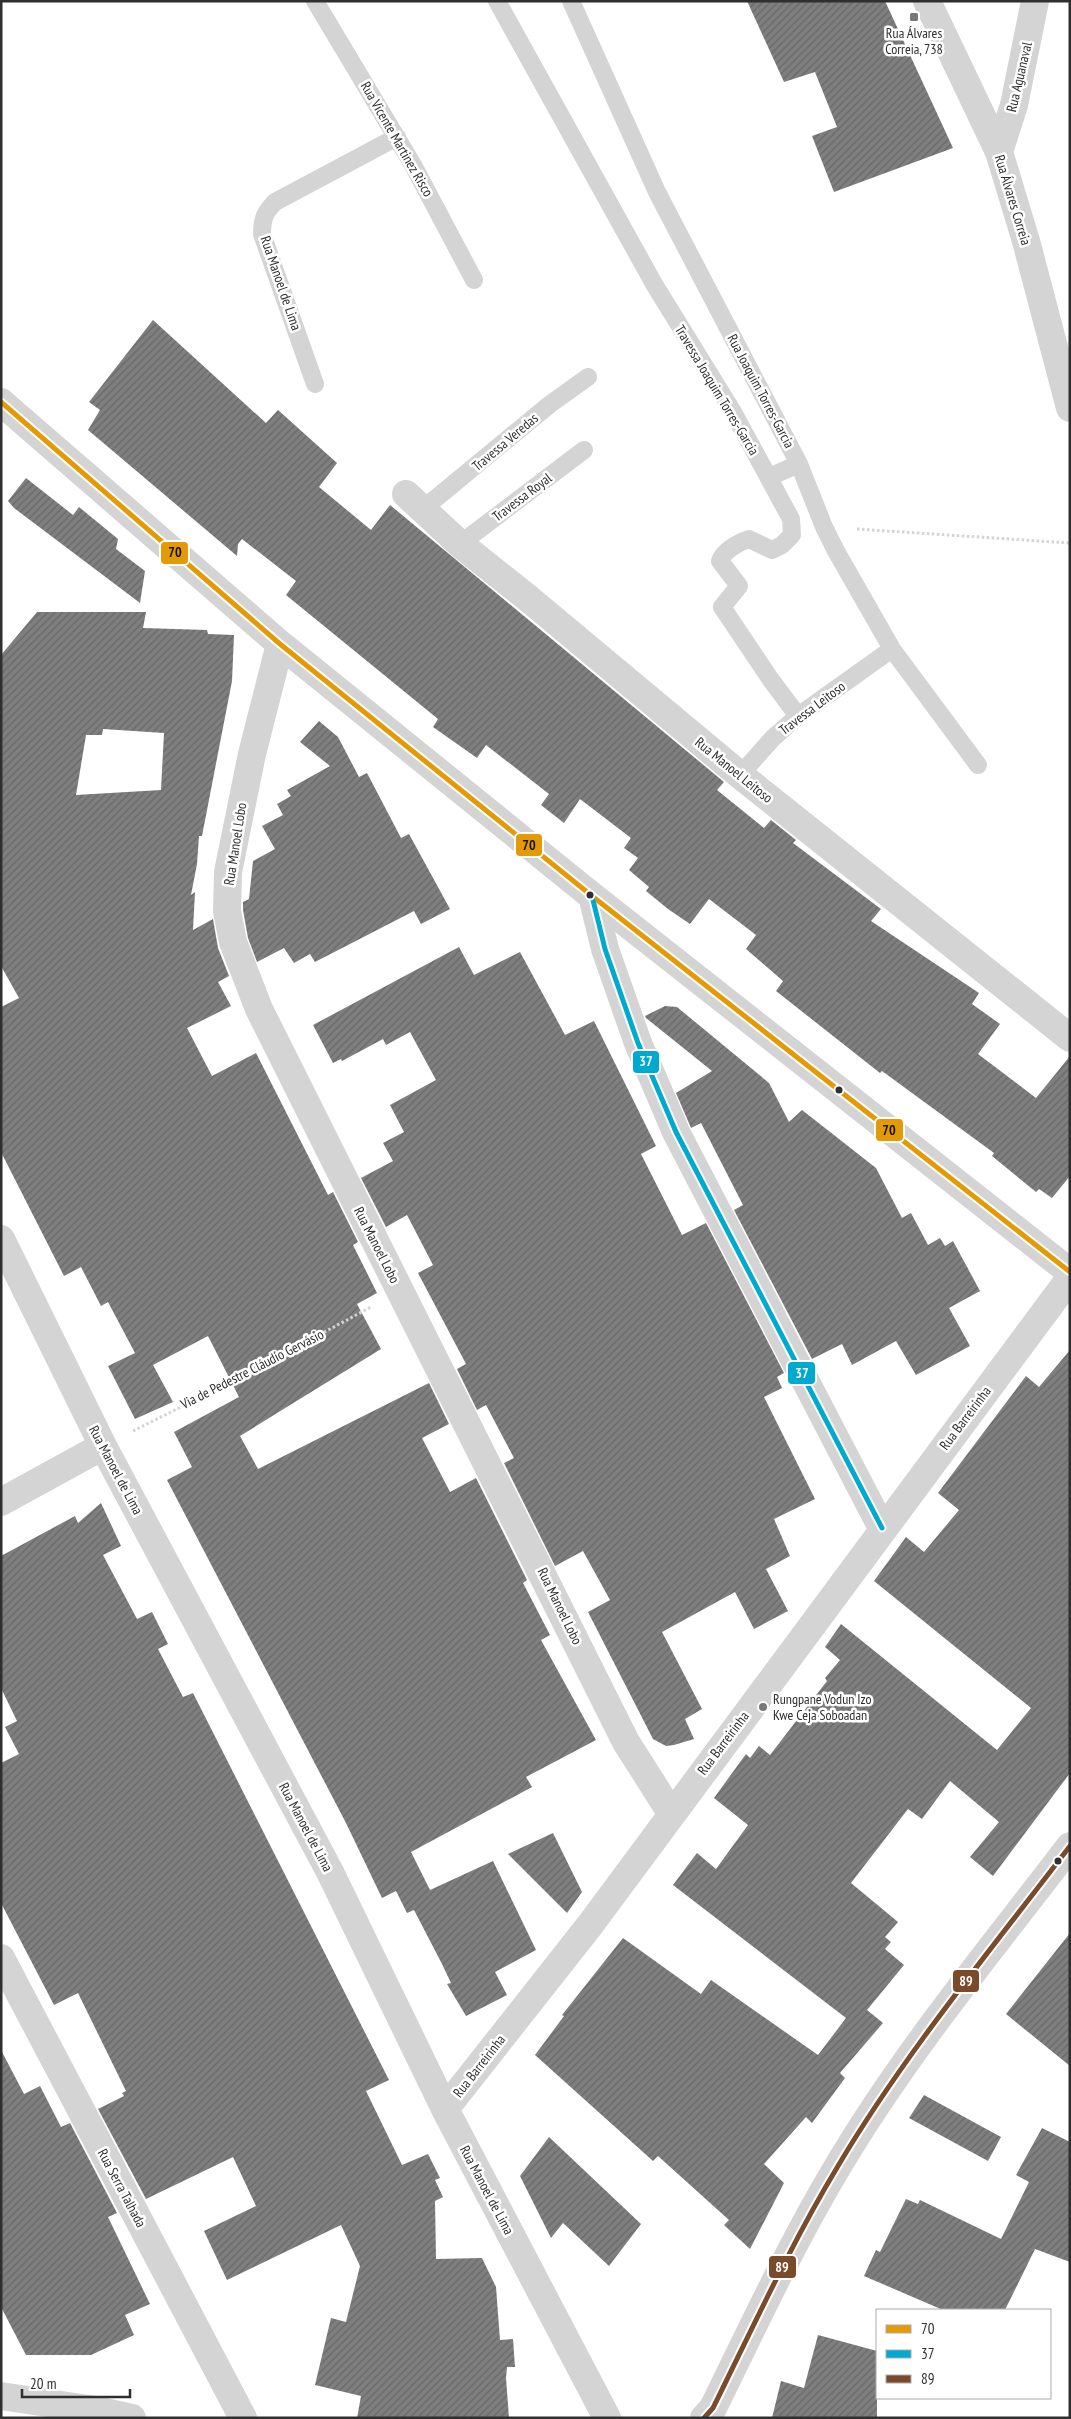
<svg xmlns="http://www.w3.org/2000/svg" width="1071" height="2419" font-family="'PT Sans Narrow',sans-serif">
<style>
.building{fill:url(#building-hatch);fill-rule:evenodd}
.lines{fill:none;stroke-linecap:round;stroke-linejoin:round}
.path{stroke:#d4d4d4;stroke-width:3;stroke-dasharray:2.5 2.5;stroke-linecap:butt}
.lane{stroke:#d4d4d4;stroke-width:18}
.street{stroke:#d4d4d4;stroke-width:28}
.bus-1-casing{stroke:#fff;stroke-width:9}
.bus-2-casing{stroke:#fff;stroke-width:9}
.bus-3-casing{stroke:#fff;stroke-width:9}
.bus-1{stroke:#e39a05;stroke-width:5}
.bus-2{stroke:#00a9ce;stroke-width:5}
.bus-3{stroke:#7a4b2a;stroke-width:5}
.poi-dot{fill:#787878;stroke:#fff;stroke-width:2}
.bus-dot{fill:#2f2f2f;stroke:#fff;stroke-width:2}
.labels{text-anchor:middle;stroke-width:5;stroke-linejoin:round;paint-order:stroke}
.poi-label{font-size:14px;fill:#2f2f2f;stroke:#fff}
.street-label{font-size:14px;fill:#2f2f2f;stroke:#fff}
.line-badge{stroke:#fff;stroke-width:2}
.badge-label{font-size:14px;text-anchor:middle;font-weight:bold;fill:#fff}
.pale-badge-label{font-size:14px;text-anchor:middle;font-weight:bold;fill:#111}
</style>
<defs>
<pattern id="building-hatch" width="6" height="6" patternUnits="userSpaceOnUse" patternTransform="scale(1.25)"><rect width="6" height="6" fill="#7f7f7f"/><path d="M-1 1l2-2M0 6l6-6M5 7l2-2" fill="none" stroke="#686868"/></pattern>
</defs>
<rect width="100%" height="100%" fill="#fff"/>
<path class="building" d="M747,1h138l68,147 -119,44 -22,-56 25,-9 -22,-55 -31,10z
M153,320l113,103 12,-13 59,53 -18,24 52,43 19,-25 334,277 -7,8 47,38 7,-8 25,20 -3,3 88,66 -10,12 108,72 -7,11 28,20 -22,30 58,44 34,-42v120l-18,22 -13,-9 -3,3 -44,-36 2,-3 -112,-82 -2,2 -104,-82 7,-10 -37,-32 10,-14 -47,-36 -19,25 -22,-15 -22,-18 3,-4 -20,-17 9,-12 -14,-10 7,-10 -51,-39 -16,24 -23,-18 8,-11 -63,-49 -9,13 -44,-31 5,-8 -152,-124 10,-14 -54,-42 -4,5 -1,12 -149,-126 12,-20 -11,-8z
M26,478l47,37 6,-8 39,32 -2,10 29,22 -5,32 -126,-95 -6,-7z
M37,612h109l-3,16 64,2 1,4 26,1 -2,46 -30,155h-3l-2,28 -6,31 4,-3 -2,38 20,-11 5,29 11,28 -11,6 13,24 -44,22 25,48 44,-23 72,142 5,-3 25,50 -5,3 24,48 -20,11 24,45 -141,87 18,33 171,-86 20,41 -27,14 28,54 26,-14 51,102 -4,3 27,52 -9,5 55,100 -70,37 6,10 -121,65 19,38 63,-29 43,89 -41,22 12,23 -41,21 -19,-32 4,-1 -9,-19 -28,-54 -7,3 -11,-22 -14,7 -36,-75 -179,-343 25,-13 -18,-35 65,-35 -31,-61 -55,29 20,37 -38,17 -27,-53 27,-13 -27,-51 -7,4 -20,-39 -17,9 -63,-124v-145l18,-9 -18,-32v-311zM103,729l61,4 -3,57 -85,5 10,-60h16z
M319,721l19,16 21,40 8,-4 34,65 8,-4 41,75 -29,15 -7,-13 -99,51 -5,-8 -16,9 -10,-15 -27,14 -9,-24 -5,-28v-8l6,-3 4,-38 22,-12 -13,-23 21,-11 -6,-11 14,-8 -4,-6 43,-24 -30,-24z
M459,947l15,28 46,-23 45,83 29,-14 62,125 -15,8 41,81 24,-12 78,150 -7,4 5,11 -18,9 51,102 -41,20 16,37 -24,13 22,42 -34,18 -19,-37 -73,40 40,77 -17,10 9,20 -20,6 -8,1 -13,-7 -65,-127 22,-12 -27,-49 -28,15 -51,-103 10,-5 -28,-53 -9,5 -20,-41 9,-5 -48,-91 15,-8 -26,-50 -21,12 -25,-49 32,-17 -10,-18 21,-11 -14,-27 46,-25 -26,-48 -24,13 -3,-6 -41,22 -1,-2 -8,4 -20,-38z
M665,1006l12,1 92,76 20,39 13,-12 74,58 26,50 9,-5 17,32 12,-7 5,8 8,-5 27,50 -31,17 21,38 -54,29 -20,-34 -44,24 -10,-21 -30,15 -78,-149 9,-5 -42,-82 -10,5 -15,-35 36,-22 -66,-53 -1,-2z
M1070,1350v423l-77,103 -23,-19 29,-35 -49,-41 -28,38 -14,-10 -57,74 47,39 -13,15 6,5 -6,7 19,16 -37,45 16,13 -43,50 5,5 -33,45 -6,-6 -42,47 20,19 -34,66 -26,-24 5,-5 -71,-64 -5,5 -118,-106 29,-39 -2,-1 61,-77 78,56 10,-14 107,75 28,-37 -173,-133 24,-32 19,16 32,-44 -34,-27 32,-44 4,4 9,-12 11,9 57,-74 -2,-3 15,-18 -15,-13 16,-23 156,126 34,-42 -157,-127 32,-44 18,15 35,-42 -21,-17 88,-117 13,11z
M101,1503l20,43 -18,9 34,64 15,-7 16,32 -10,5 25,48 10,-4 196,387 -23,11 36,74 26,-11 12,24 -5,2 8,17 -8,4 1,58 46,-1 14,29 4,53 13,-1 2,28h-8l-1,11 3,40h-152l4,-22 -46,-11 16,-67 15,4 14,-56 -19,-41 -114,55 -23,-49 52,-25 -23,-49 -87,42 -48,-90 26,-13 -2,-3 4,-2 -48,-98 -24,12 -53,-102v-140l18,-9 -14,-27 12,-6 -16,-33v-132l74,-40 3,7z
M553,1833l29,59 -15,21 -59,-59z
M1070,1933v133l-64,-52z
M1,2050l23,44 16,-8 21,41 9,-4 47,90 -9,4 42,87 -25,11 9,20 -43,20h-65l-25,-48z
M924,2095l77,42 -13,24 -79,-43z
M1042,2128l28,14v120l-35,-13 -30,61h-62l-79,-34 12,-26 4,2 26,-53 12,5 2,-4 81,39 28,-57 -13,-7z
M549,2137l92,87 -32,42 -46,-43 -12,15 -31,-62z
M818,2335l59,16v67h-105l9,-37 23,7z"/>
<g class="lines">
<path class="path" d="M857,529l213,14
M133,1431l106,-53 132,-71"/>
<path class="lane" d="M315,1l98,164 61,115
M497,1l157,283 79,128 58,107 1,16 -10,10 -10,5 -23,-11c-10,3 -26,12 -29,22l19,25 -17,21 49,73 27,36
M571,1l86,191 142,272 25,63 12,24 56,98 86,116
M315,384l-53,-150c0,-15 3,-22 13,-32l122,-65
M769,477l30,-13
M423,509l126,-104 39,-28
M460,544l124,-94
M740,775l33,-37 25,-22 94,-67"/>
<path class="street" d="M927,1l72,151 27,89 44,167
M999,152l15,-47 21,-104
M1,402l279,242 312,252 478,376
M406,494l54,50 69,55 211,176 330,263
M280,644l-28,110 -24,118 -1,39 6,31 26,67 367,733 45,71
M592,896l13,53 14,40 19,54 38,89 206,396
M1,1239l102,207 227,426 115,237 162,309
M1,1502l102,-56
M1,1958l242,460
M445,2109l145,-184 480,-647
M1,2396l94,14 37,8
M704,2418l9,-10c40,-81 78,-164 125,-242 67,-113 152,-215 232,-320"/>
<defs>
<path id="bus-1" d="M1,402l279,242 312,252 478,376"/>
<path id="bus-2" d="M592,896l13,53 14,40 19,54 38,89 206,396"/>
<path id="bus-3" d="M704,2418l9,-10c40,-81 78,-164 125,-242 67,-113 152,-215 232,-320"/>
</defs>
<use href="#bus-1" class="bus-1-casing"/>
<use href="#bus-2" class="bus-2-casing"/>
<use href="#bus-3" class="bus-3-casing"/>
<use href="#bus-1" class="bus-1"/>
<use href="#bus-2" class="bus-2"/>
<use href="#bus-3" class="bus-3"/>
</g>
<g class="poi-dot">
<rect x="909" y="12" width="10" height="10" rx="2.5"/>
<circle cx="763" cy="1707" r="5"/>
</g>
<g class="bus-dot">
<circle cx="590" cy="895" r="4.5"/>
<circle cx="839" cy="1090" r="4.5"/>
<circle cx="1058" cy="1861" r="4.5"/>
</g>
<g class="labels">
<g class="poi-label">
<text x="914" y="38">Rua Álvares<tspan x="914" dy="16">Correia, 738</tspan></text>
<text x="773" y="1704" text-anchor="start">Rungpane Vodun Izo<tspan x="773" dy="16">Kwe Ceja Soboadan</tspan></text>
</g>
<g class="street-label">
<text transform="translate(1019 77) rotate(-77)" y="5">Rua Aguanaval</text>
<text transform="translate(397 139) rotate(60)" y="5">Rua Vicente Martinez Risco</text>
<text transform="translate(1013 200) rotate(73)" y="5">Rua Álvares Correia</text>
<text transform="translate(281 283) rotate(71)" y="5">Rua Manoel de Lima</text>
<text transform="translate(717 390) rotate(59)" y="5">Travessa Joaquim Torres-Garcia</text>
<text transform="translate(761 391) rotate(62)" y="5">Rua Joaquim Torres-Garcia</text>
<text transform="translate(505 442) rotate(-40)" y="5">Travessa Veredas</text>
<text transform="translate(522 497) rotate(-37)" y="5">Travessa Royal</text>
<text transform="translate(812 708) rotate(-37)" y="5">Travessa Leitoso</text>
<text transform="translate(734 770) rotate(39)" y="5">Rua Manoel Leitoso</text>
<text transform="translate(235 844) rotate(-81)" y="5">Rua Manoel Lobo</text>
<text transform="translate(377 1245) rotate(63)" y="5">Rua Manoel Lobo</text>
<text transform="translate(252 1369) rotate(-27)" y="5">Via de Pedestre Cláudio Gervásio</text>
<text transform="translate(965 1418) rotate(-53)" y="5">Rua Barreirinha</text>
<text transform="translate(116 1470) rotate(62)" y="5">Rua Manoel de Lima</text>
<text transform="translate(560 1606) rotate(64)" y="5">Rua Manoel Lobo</text>
<text transform="translate(723 1743) rotate(-53)" y="5">Rua Barreirinha</text>
<text transform="translate(306 1827) rotate(62)" y="5">Rua Manoel de Lima</text>
<text transform="translate(479 2066) rotate(-52)" y="5">Rua Barreirinha</text>
<text transform="translate(122 2188) rotate(62)" y="5">Rua Serra Talhada</text>
<text transform="translate(487 2190) rotate(62)" y="5">Rua Manoel de Lima</text>
</g>
</g>
<g class="line-badge">
<rect x="160" y="541" width="29" height="24" rx="5" fill="#e39a05"/>
<rect x="515" y="833" width="28" height="24" rx="5" fill="#e39a05"/>
<rect x="632" y="1050" width="28" height="24" rx="5" fill="#00a9ce"/>
<rect x="875" y="1118" width="29" height="24" rx="5" fill="#e39a05"/>
<rect x="787" y="1361" width="29" height="24" rx="5" fill="#00a9ce"/>
<rect x="952" y="1969" width="28" height="24" rx="5" fill="#7a4b2a"/>
<rect x="768" y="2255" width="29" height="24" rx="5" fill="#7a4b2a"/>
</g>
<g class="badge-label">
<text x="646" y="1066">37</text>
<text x="802" y="1378">37</text>
<text x="966" y="1986">89</text>
<text x="782" y="2272">89</text>
</g>
<g class="pale-badge-label">
<text x="175" y="557">70</text>
<text x="529" y="850">70</text>
<text x="889" y="1135">70</text>
</g>
<rect width="1071" height="2419" fill="none" stroke="#2f2f2f" stroke-width="5"/>
<rect x="876" y="2309" width="175" height="90" fill="#ffffff" stroke="#acacac"/>
<rect x="886" y="2325" width="25" height="8" fill="#e39a05" stroke="#acacac"/>
<text x="921" y="2334" font-size="15" fill="#2f2f2f">70</text>
<rect x="886" y="2350" width="25" height="8" fill="#00a9ce" stroke="#acacac"/>
<text x="921" y="2359" font-size="15" fill="#2f2f2f">37</text>
<rect x="886" y="2375" width="25" height="8" fill="#7a4b2a" stroke="#acacac"/>
<text x="921" y="2384" font-size="15" fill="#2f2f2f">89</text>
<path d="M22 2389v8h108v-8" fill="none" stroke="#2f2f2f" stroke-width="2.5"/>
<text x="30" y="2389" font-size="15" fill="#2f2f2f" stroke="#ffffff" stroke-width="4" paint-order="stroke">20 m</text>
</svg>
